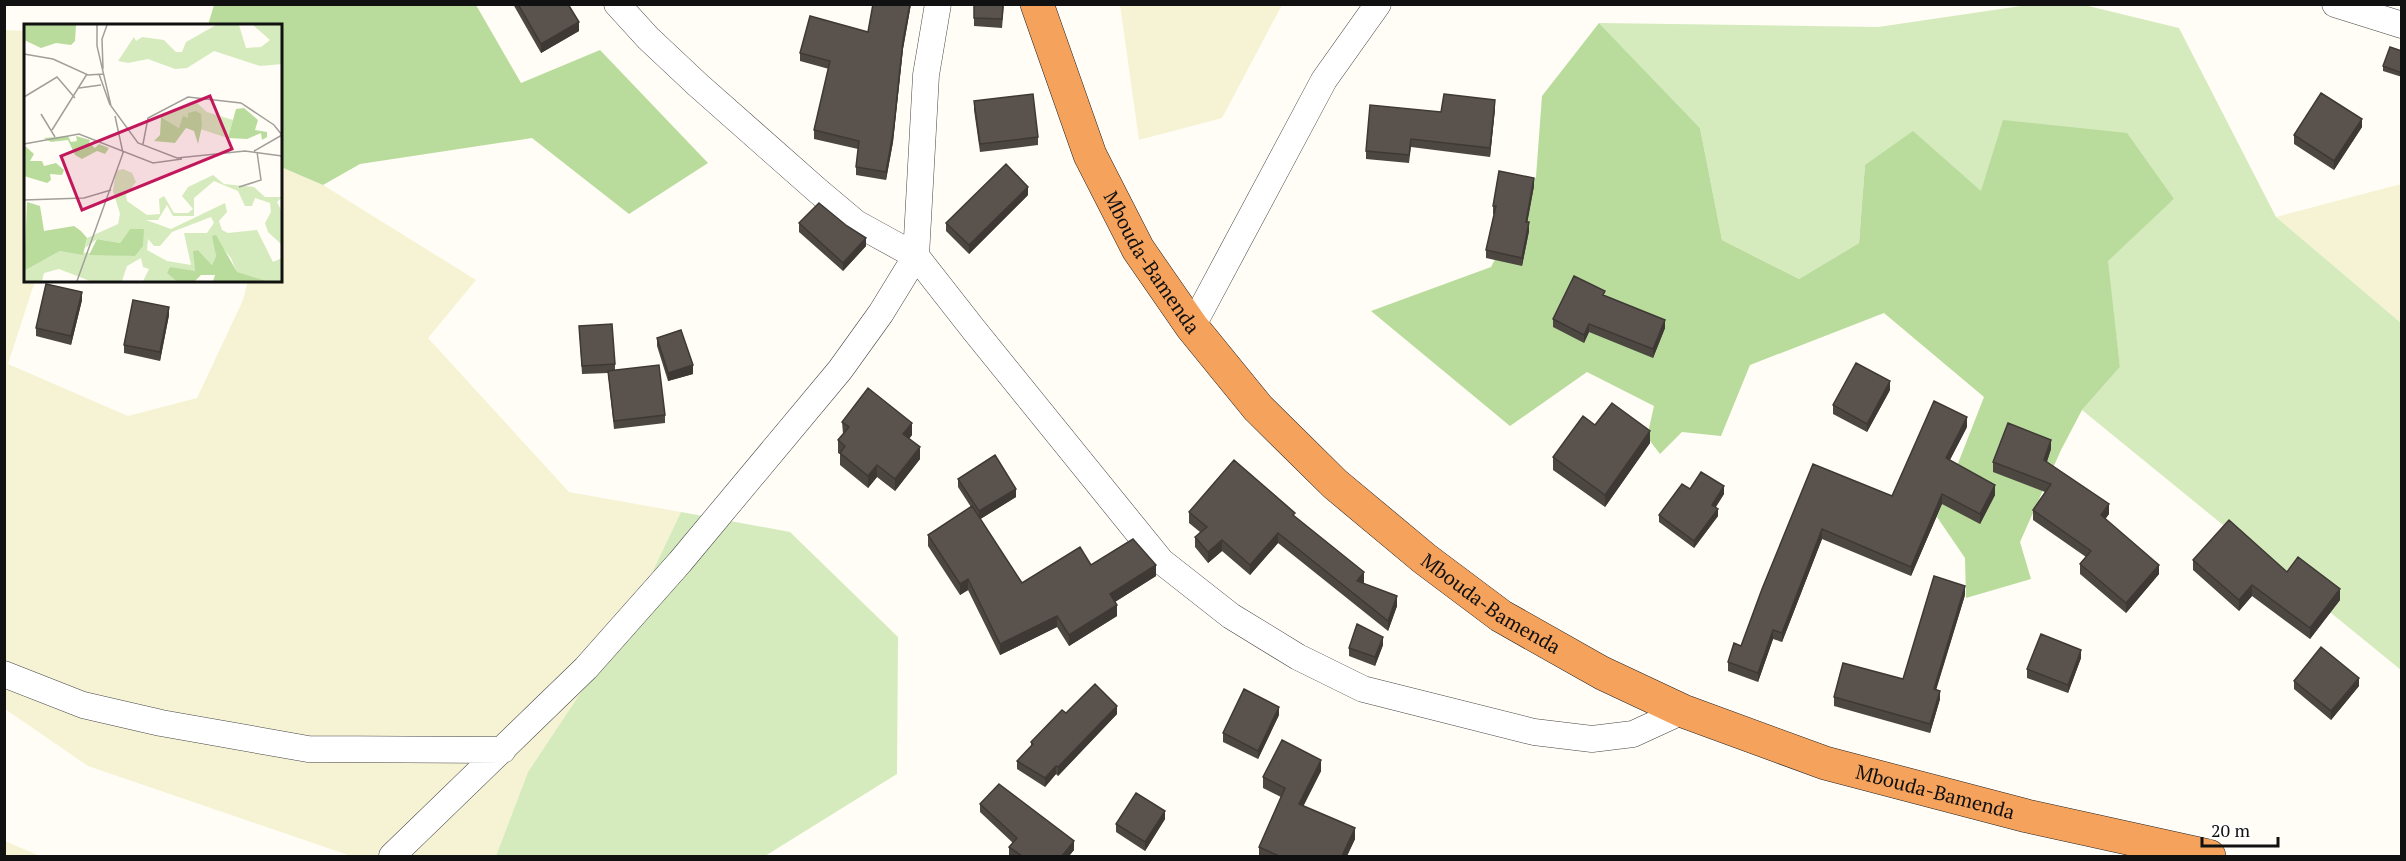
<svg xmlns="http://www.w3.org/2000/svg" width="2406" height="861" font-family="'PT Serif',serif">
<style>
.farmland{fill:#f6f3d4}
.green{fill:#d5ebbd}
.forest{fill:#b9dc9c}
.lines{fill:none;stroke-linecap:round;stroke-linejoin:round}
.minor-casing{stroke:#444;stroke-width:27}
.highway-casing{stroke:#222;stroke-width:34}
.minor{stroke:#fff;stroke-width:26}
.highway{stroke:#f5a25d;stroke-width:33}
.wall{fill:#4d4742}
.shaded-wall{fill:#3f3936}
.building{fill:#5a524d;stroke:#3f3936;stroke-width:1.5}
.labels{text-anchor:middle;stroke-width:6;stroke-linejoin:round;paint-order:stroke}
.street-label{font-size:20px;fill:#111;stroke:#fff}
.inset-road{fill:none;stroke:#a09f9a;stroke-width:1.5}
.view{fill:#c2185b;fill-opacity:0.15;stroke:#c2185b;stroke-width:3}
.inset-edge{fill:none;stroke:#111;stroke-width:3}
</style>
<rect width="100%" height="100%" fill="#fffdf5"/>
<path class="farmland" d="M1120,5v-1l162,1 -60,113 -83,22z
M5,30l20,1 1,249 9,1 -27,83 120,52 69,-18 46,-98 5,-19 32,-1 1,-113 42,18 153,95 -48,58 141,154 112,20 -50,105 -103,155 -32,84h-145l-263,-90 -83,-57z
M2401,184v139l-125,-106z
M4,841h1l35,15h-35z"/>
<path class="green" d="M2080,4l99,24 97,189 125,106v347l-319,-260 38,-43 -13,-106 67,-62 -193,-8 -116,-26 -6,78 -60,36 -77,-39 -22,-112 -101,-105 279,4 150,-22z
M681,512l109,20 108,105 -1,137 -132,82h-269l32,-84 103,-155z"/>
<path class="forest" d="M214,5h262l45,78 79,-33 108,113 -79,51 -97,-76 -172,26 -37,21 -42,-18 -1,-141 -72,-1z
M1599,23l101,105 22,112 77,39 60,-36 6,-78 48,-34 68,60 22,-71 124,13 47,66 -66,62 12,106 -38,43 -21,40 -41,92 11,37 -65,19 -1,-40 -28,-41 47,-120 -100,-84 -134,52 -29,71 -39,-4 -22,22 -13,-17 7,-31 -67,-34 -77,54 -139,-115 120,-44 45,-90 6,-81z"/>
<g class="lines">
<defs>
<path id="minor" d="M617,4l31,34 50,47 120,106 38,32 60,33 58,74 187,231 70,55 67,41 65,32 171,43 58,7 41,-5 50,-23
M2335,4l67,21
M1192,327l132,-247 54,-76
M4,674l79,31 78,18 147,26 195,1
M392,856l194,-188 94,-106 160,-192 41,-57 35,-57 10,-181 12,-71"/>
<g id="highway">
<path id="s1" d="M1037,4l53,151 48,94 54,78 66,81 77,76 90,75 76,57 101,57 81,38 142,52 202,53 182,40"/>
</g>
</defs>
<use href="#minor" class="minor-casing"/>
<use href="#highway" class="highway-casing"/>
<use href="#minor" class="minor"/>
<use href="#highway" class="highway"/>
</g>
<path class="wall" d="M513,4h55l11,27 -38,22z
M873,4h38l-8,45 -10,93 -7,38 -30,-5v-8l2,-18 -44,-10v-9l15,-61 -29,-8v-8l68,-21z
M974,4h30l-2,24 -28,-2z
M2402,51v26l-19,-6v-5z
M974,101l64,36v8l-58,7 -6,-42z
M1495,109l-5,48 -79,-10 -2,16 -43,-4v-8l75,-39z
M2362,127l-28,43 -40,-26v-9z
M1534,186l-7,36 2,9 -7,35 -36,-8v-8l8,-36h-1v-8z
M1028,195l-59,59 -23,-23v-8z
M799,223l48,3 19,20 -23,25 -44,-39z
M1605,296l60,32 -12,30 -64,-26 -5,11 -31,-16v-8z
M82,300l-11,45 -35,-9v-8z
M169,315l-9,46 -36,-8v-8z
M579,326l36,38v6l50,45v8l-51,6 -6,-56 -26,1z
M657,338l36,36 -25,7 -11,-35z
M1890,390l-23,42 -34,-18v-9z
M842,422l70,13 -3,4 11,20 -25,32 -18,-14 -9,11 -28,-23v-11l-2,-1v-13l5,-6z
M1595,425l55,18 -45,64 -52,-37v-13z
M1967,427l-17,33 45,35 -15,29 -38,-20 -31,72 -89,-37 -40,103 -9,-3 -15,43 -30,-11v-9l13,-16 72,-182 79,32z
M2051,449l-4,13 62,52 -4,5 54,55 -33,39 -46,-39v-10l6,-7 -53,-37v-10l12,-18 -52,-20v-10z
M958,479l58,18 -36,22 42,64 69,-18 65,11 -41,26 2,14 -48,30 -12,-19 -57,28 -32,-65 -8,5 -32,-49v-11l43,-28 -13,-20z
M1690,489l34,5 -8,13 2,9 -24,32 -35,-26v-7z
M1189,512l106,6 69,66 33,22 -9,25 -110,-88 -28,32 -28,-24 -14,12 -13,-16v-10l5,-5 -11,-9z
M2193,560l94,12 53,28 -30,39 -58,-43 -13,15 -46,-41z
M1965,595l-29,94 4,10 -10,34 -96,-27v-9l69,-18z
M1383,645l-8,21 -26,-10v-8z
M2081,658l-13,35 -41,-15v-9z
M2294,681l65,5 -28,34 -37,-31z
M1066,713l51,1 -59,62 -2,-2 -11,13 -28,-18v-8l14,-15v-4z
M1279,715l-21,44 -35,-17v-9z
M1321,771l-18,35 52,33 -8,17h-88v-9l22,-50 -18,-9v-11z
M980,804l94,46 -5,6h-60v-9l4,-4 -33,-31z
M1165,819l-20,32 -29,-19v-8z"/>
<path class="shaded-wall" d="M910,4h1l-8,45 -10,93 -7,38v-8l17,-131z
M579,22v9l-38,22v-9z
M1495,100v9l-5,48v-9z
M2362,119v8l-28,43v-9z
M1534,178v8l-8,44v-8z
M1028,187v8l-59,59v-9z
M1529,222v9l-7,35v-8z
M866,238v8l-23,25v-8z
M82,292v8l-11,45v-9z
M169,307v8l-9,46v-9z
M1665,320v8l-12,30v-9z
M1589,324v8l-5,11v-8z
M693,365v9l-25,7v-8z
M1890,381v9l-23,42v-8z
M1967,417v10l-21,40v-9z
M912,423v12l-9,11v-12z
M1650,431v12l-45,64v-12z
M2051,440v9l-7,20v-9z
M920,447v12l-25,32v-12z
M877,465v12l-9,11v-12z
M1995,485v10l-15,29v-10z
M1724,486v8l-12,18v-7z
M1016,489v8l-37,23v-9z
M1942,494v10l-31,72v-9z
M2109,504v10l-8,11v-10z
M1718,509v7l-24,32v-7z
M1822,529v10l-40,103v-9z
M1278,533v10l-28,32v-10z
M1222,540v11l-14,12v-11z
M1156,565v11l-46,29v-11z
M2159,565v9l-33,39v-10z
M1364,572v11l-7,9v-11z
M968,579v11l-8,5v-11z
M2252,585v11l-13,15v-11z
M1965,586v9l-31,102v-8z
M2340,589v11l-30,39v-11z
M1397,596v10l-9,25v-10z
M1117,605v11l-48,30v-11z
M1057,616v11l-57,28v-11z
M1773,630v9l-15,43v-9z
M1383,637v8l-8,21v-9z
M2081,650v8l-13,35v-8z
M2359,678v8l-28,34v-9z
M1940,691v8l-10,34v-9z
M1117,706v8l-59,62v-9z
M1279,707v8l-21,44v-8z
M1321,760v11l-22,44v-11z
M1056,766v8l-11,13v-9z
M1165,811v8l-20,32v-9z
M1355,828v11l-8,17h-5z
M1074,841v9l-5,6h-7z"/>
<path class="building" d="M518,4h50l11,18 -38,22z
M873,4h37l-7,37 -10,92 -7,39 -30,-5 3,-26 -45,-11 16,-69 -30,-8 10,-37 58,16z
M974,4h29l-1,15 -28,-1z
M2390,47l12,4v22l-19,-7z
M2321,93l41,26 -28,42 -40,-26z
M1033,94l5,43 -58,7 -6,-43z
M1444,94l51,6 -5,48 -79,-9 -2,16 -43,-4 4,-46 71,7z
M1006,164l22,23 -59,58 -23,-22z
M1499,171l35,7 -8,44h3l-7,36 -36,-8 10,-44h-3z
M819,203l28,23 19,12 -23,25 -44,-40z
M1574,276l31,15 -2,4 62,25 -12,29 -64,-25 -5,11 -31,-16z
M46,284l36,8 -11,44 -35,-8z
M133,300l36,7 -9,45 -36,-7z
M612,324l3,40 -33,2 -3,-40z
M681,330l12,35 -25,8 -11,-35z
M1856,363l34,18 -23,43 -34,-19z
M659,365l6,50 -51,6 -6,-50z
M868,388l44,35 -9,11 17,13 -25,32 -18,-14 -9,11 -28,-23 5,-7 -7,-6 11,-13 -7,-5z
M1934,401l33,16 -21,41 49,27 -15,29 -38,-20 -31,73 -89,-38 -40,104 -9,-3 -15,43 -30,-11 6,-19 7,3 21,-57 51,-125 79,32z
M1612,403l38,28 -45,64 -52,-38 30,-41 12,9z
M2008,423l43,17 -7,20 65,44 -8,11 58,50 -33,38 -46,-39 11,-13 -58,-41 18,-26 -58,-22z
M995,455l21,34 -37,22 -21,-32z
M1234,460l61,53 -2,2 71,57 -7,9 40,15 -9,25 -110,-88 -28,32 -28,-25 -14,12 -13,-15 12,-10 -18,-15z
M1701,472l23,14 -12,19 6,4 -24,32 -35,-26 23,-31 8,5z
M972,506l50,77 58,-36 11,18 42,-26 23,26 -46,29 7,11 -48,30 -12,-19 -57,28 -32,-65 -8,5 -32,-49z
M2229,520l58,52 11,-15 42,32 -30,39 -58,-43 -13,15 -46,-40z
M1934,576l31,10 -31,103 6,2 -10,33 -96,-27 9,-34 60,16z
M1357,624l26,13 -8,20 -26,-9z
M2041,634l40,16 -13,35 -41,-16z
M2321,647l38,31 -28,33 -37,-30z
M1095,684l22,22 -59,61 -2,-1 -11,12 -28,-17 16,-17 -2,-2 31,-32 4,3z
M1244,689l35,18 -21,44 -35,-18z
M1282,740l39,20 -22,44 56,24 -13,28h-63l-20,-9 26,-59 -22,-11z
M999,784l75,57 -12,15h-40l-13,-9 8,-9 -37,-34z
M1136,793l29,18 -20,31 -29,-18z"/>
<g class="labels">
<g class="street-label">
<text dy="7" stroke="none"><textPath href="#s1" startOffset="284">Mbouda-Bamenda</textPath></text>
<text dy="7" stroke="none"><textPath href="#s1" startOffset="770">Mbouda-Bamenda</textPath></text>
<text dy="7" stroke="none"><textPath href="#s1" startOffset="1256">Mbouda-Bamenda</textPath></text>
</g>
</g>
<g transform="translate(24 24)">
<rect width="258" height="258" fill="#fffdf5"/>
<path d="M192,1h23l7,23 15,-1 9,-7 -17,-15h29v39l-22,2 -46,-15 -27,17 -12,1 -27,-10 -20,4 -10,-2 16,-24 2,4 6,-4 22,3 12,12h6l4,-10zM173,79l10,9 26,8 -5,18 -28,-9 -12,-11 -9,10 -18,-11zM99,145l9,4 4,9 -10,13 1,6 20,14 13,-1 -1,-15 5,-3 10,17h14l5,-4 -11,-13 6,-9 25,-12 11,9 30,3 11,10h17l-5,5 5,10v33l-14,-13 -3,-9 6,-11 -1,-9 -15,-5 -3,8h-7l-7,-15 -24,-10 -20,17v18h-21l-6,-11 -9,15h-12l25,9 54,-26 2,9 -8,9 3,9 6,3 29,-3 16,32 9,-4v23h-16l-29,-8 -6,-15 -18,-22 3,20 -4,9 -14,-15 -4,1 1,20 -28,2 9,8h-33l6,-12 -6,-2 -2,-9 -14,8 -5,15h-32l-31,-12 -15,4 -2,8h-18v-10l36,-20 75,5 9,-26 -14,-1 -10,14 -23,-4 -12,9 2,-10 31,-14 2,-10 -7,-23 3,-20zM187,193l3,6 -7,10h-23l7,32 -24,-4 -20,-11 1,-11 6,7h6l12,-14z" fill="#d5ebbd" fill-rule="evenodd"/>
<path d="M0,1h52l-1,16 -4,4 -15,-2 -15,5 -17,-8zM220,84l14,12 -3,10 12,2v5l-5,3 -1,-7 -14,6 -19,-1 8,-29zM172,87l5,3 1,12 -4,18 -4,-13 -8,-3 -11,15 -21,-2 6,-6 1,-18 18,11 4,-12 5,2v-5zM44,112l3,6 6,-1 -1,-5 14,4 -1,3 6,5 4,-4 10,4 -4,6 -8,-3 -15,8 -7,-4 -7,-15 -17,2 -7,-4zM0,121l10,9 -4,7h12l2,5 12,-3 8,7 -2,5 -12,-1 1,6 -4,3 -23,-7zM3,178l13,4 4,25 30,-5 7,5 6,7 -4,17 -23,-4 -36,20zM106,205h14l-1,17 -8,10 -46,-1 8,-16 23,4zM192,211l21,37 29,9h-53l2,-6h-14l-6,6h-19l-9,-8 3,-6 25,4 -2,-20 5,-1 14,15 4,-9 -4,-20z" fill="#b9dc9c"/>
<path class="inset-road" d="M73,1v21l14,60 27,37 39,15 68,-7 37,5M0,30l29,5 35,16 15,-1M79,45l-1,-30 5,-14M75,50l11,31M55,64l22,-3M0,73l33,-20 18,21M17,90l14,23M28,106l35,-56M0,120l55,-10 74,29 29,-4M119,120l5,-26 40,-21 53,6 33,22 8,10M230,127l28,-16M215,163l22,-7 -4,-28M0,176l60,-2 27,-8M53,257l46,-128 -8,-37"/>
<path class="view" d="M186,72l22,53 -150,61 -21,-54z"/>
<rect width="258" height="258" class="inset-edge"/>
</g>
<rect width="2406" height="861" fill="none" stroke="#111111" stroke-width="12"/>
<path d="M2202 837v9h76v-9" fill="none" stroke="#111111" stroke-width="3"/>
<text x="2211" y="837" font-size="18" fill="#111111" stroke="#ffffff" stroke-width="4.5" paint-order="stroke">20 m</text>
</svg>
